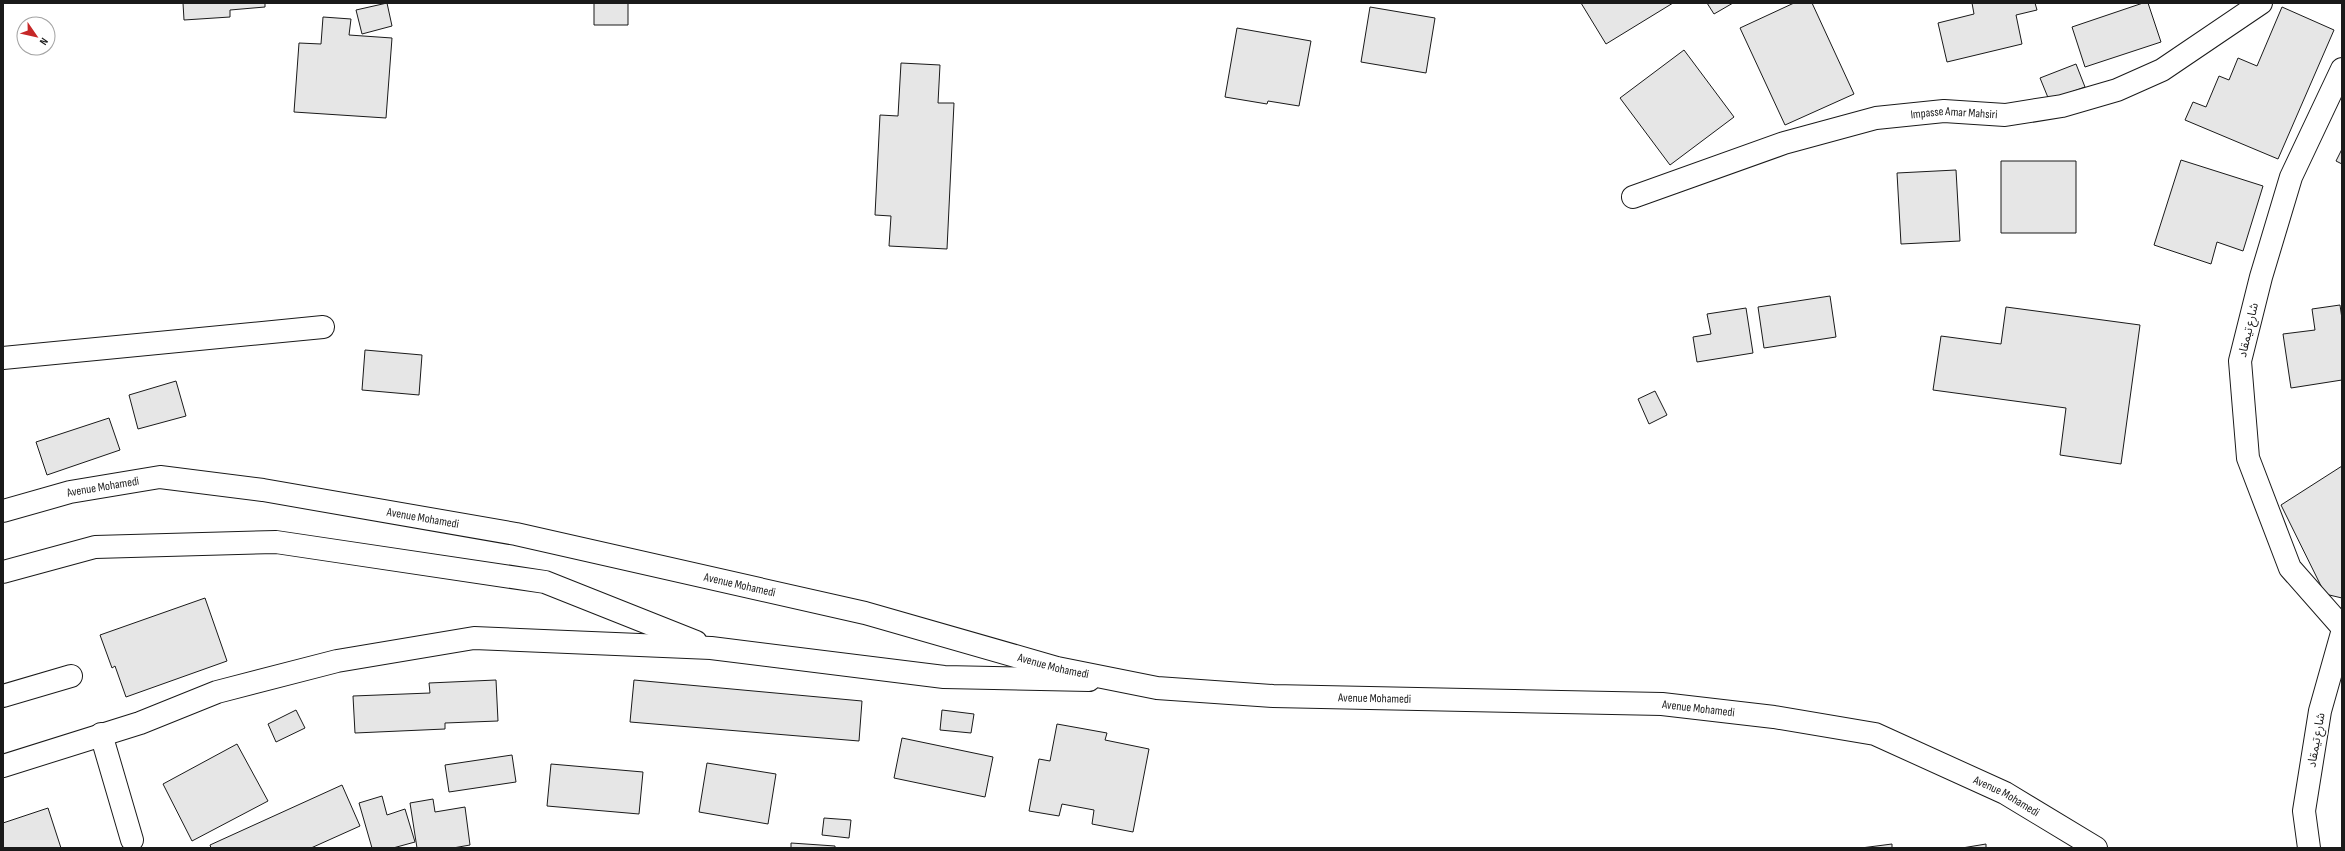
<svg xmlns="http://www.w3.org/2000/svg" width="2345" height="851" font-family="'Sofia Sans Condensed','Noto Sans Arabic',sans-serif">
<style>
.building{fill:#e6e6e6;stroke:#1a1a1a}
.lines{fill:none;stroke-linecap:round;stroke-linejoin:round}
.street-casing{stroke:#1a1a1a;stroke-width:24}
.secondary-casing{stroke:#1a1a1a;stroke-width:24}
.street{stroke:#fff;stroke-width:22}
.secondary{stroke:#fff;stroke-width:22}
.labels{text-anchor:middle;stroke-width:3;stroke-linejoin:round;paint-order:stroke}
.street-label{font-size:12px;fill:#1a1a1a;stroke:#fff}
</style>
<rect width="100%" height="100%" fill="#fff"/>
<path class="building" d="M183,3h82v4l-35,3v7l-46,3z
M387,3l5,23 -30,8 -6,-24z
M594,3h34v22h-34z
M1581,3h92l-67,41z
M1707,3h26l-19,11z
M1794,3h18l42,91 -69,31 -45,-97z
M1972,3h63l2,7 -21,5 6,29 -75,18 -9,-39 36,-9z
M2143,3h5l13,39 -76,25 -13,-40z
M1370,7l65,11 -9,55 -65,-11z
M2282,7l52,23 -56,129 -93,-39 8,-18 13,5 13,-31 10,4 9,-22 19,8z
M323,17l28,2 -2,16 43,3 -6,80 -92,-6 5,-69 22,1z
M1237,28l74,13 -12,65 -31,-5 -1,3 -42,-7z
M1684,50l50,67 -64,48 -50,-67z
M901,63l39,2 -2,38h16l-7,146 -58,-3 2,-30 -16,-1 5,-100 18,1z
M2076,64l9,23 -36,13 -9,-22z
M2342,149v15l-6,-3z
M2181,160l82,26 -20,65 -26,-9 -6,22 -57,-19z
M2001,161h75v72h-75z
M1956,170l4,71 -59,3 -4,-71z
M1830,296l6,41 -72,11 -6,-41z
M2340,305l2,14v61l-51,8 -8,-54 32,-4 -3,-21z
M2006,307l134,18 -19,139 -61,-9 6,-47 -133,-18 8,-54 60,8z
M1746,308l7,45 -56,9 -4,-25 18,-3 -4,-20z
M365,350l57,5 -3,40 -57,-5z
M176,381l10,35 -48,13 -9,-34z
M1655,391l12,24 -18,9 -11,-25z
M109,418l11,32 -73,25 -11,-33z
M2342,466v132l-17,-4 -44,-89z
M205,598l22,63 -101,36 -11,-31 -3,2 -12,-33z
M496,680l2,41 -53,2v6l-90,4 -2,-37 77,-3 -1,-10z
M634,680l228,21 -3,40 -229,-19z
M296,710l9,18 -29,14 -8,-18z
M942,710l32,4 -3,19 -31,-3z
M1057,724l50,9 -2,7 44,9 -16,83 -41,-8 2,-14 -32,-6 -3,12 -30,-5 10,-52 11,2z
M902,738l91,19 -8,40 -91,-19z
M237,744l31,57 -76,40 -29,-57z
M512,755l4,27 -67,10 -4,-27z
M707,763l69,11 -8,50 -69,-12z
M551,764l92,8 -4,42 -92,-8z
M342,785l18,41 -49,22h-100l-1,-3z
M382,796l5,19 18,-6 10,33 -22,6h-21l-13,-45z
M433,799l2,13 30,-5 5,38 -17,3h-36l-7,-45z
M48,808l13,40h-58v-25z
M824,818l27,2 -2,18 -27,-3z
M791,843l44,3v2h-44z
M1892,844v4h-31z
M1986,844v4h-24z"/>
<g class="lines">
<defs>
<g id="street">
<path d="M2342,69l-51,108 -30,100 -21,84 8,97 42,110 52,59"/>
<path id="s1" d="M1633,197l151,-54 92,-25 68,-7 61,4 57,-9 55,-16 45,-20 99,-67"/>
<path d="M3,358l320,-31"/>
<path d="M3,572l92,-25 181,-5 269,40 151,60"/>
<path d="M3,696l68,-20"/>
<path d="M101,734l31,106"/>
<path d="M3,766l137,-43 77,-31 120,-31 137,-23 237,10 233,29 145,3"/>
<path d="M2309,848l-5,-37 16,-100 22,-78"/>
</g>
<g id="secondary">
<path id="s2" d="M3,511l67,-19 90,-15 103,13 253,44 349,79 192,55 100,20 116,8 389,8 112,13 101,17 130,59 91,55"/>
</g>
</defs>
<use href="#street" class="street-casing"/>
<use href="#secondary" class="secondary-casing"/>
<use href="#street" class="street"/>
<use href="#secondary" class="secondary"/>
</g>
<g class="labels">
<g class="street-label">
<text dy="4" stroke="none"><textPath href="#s1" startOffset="334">Impasse Amar Mahsiri</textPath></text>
<text transform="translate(2248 330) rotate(-77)" y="4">شارع تيمقاد</text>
<text dy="4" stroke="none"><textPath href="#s2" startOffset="103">Avenue Mohamedi</textPath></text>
<text dy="4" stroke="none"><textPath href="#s2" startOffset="427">Avenue Mohamedi</textPath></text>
<text dy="4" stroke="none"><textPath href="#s2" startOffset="751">Avenue Mohamedi</textPath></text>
<text dy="4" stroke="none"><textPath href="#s2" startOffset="1075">Avenue Mohamedi</textPath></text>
<text dy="4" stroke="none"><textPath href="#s2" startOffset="1399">Avenue Mohamedi</textPath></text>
<text dy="4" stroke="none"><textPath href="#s2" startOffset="1723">Avenue Mohamedi</textPath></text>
<text transform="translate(2316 740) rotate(-80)" y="4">شارع تيمقاد</text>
<text dy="4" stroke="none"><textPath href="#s2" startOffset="2047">Avenue Mohamedi</textPath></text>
</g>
</g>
<rect width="2345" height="851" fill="none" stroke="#1a1a1a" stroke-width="8"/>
<g transform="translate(36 36) rotate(124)"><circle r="19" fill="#ffffff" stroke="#a3a3a3"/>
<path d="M0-3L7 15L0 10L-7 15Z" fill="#c62828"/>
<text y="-6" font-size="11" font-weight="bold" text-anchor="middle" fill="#1a1a1a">N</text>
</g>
</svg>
